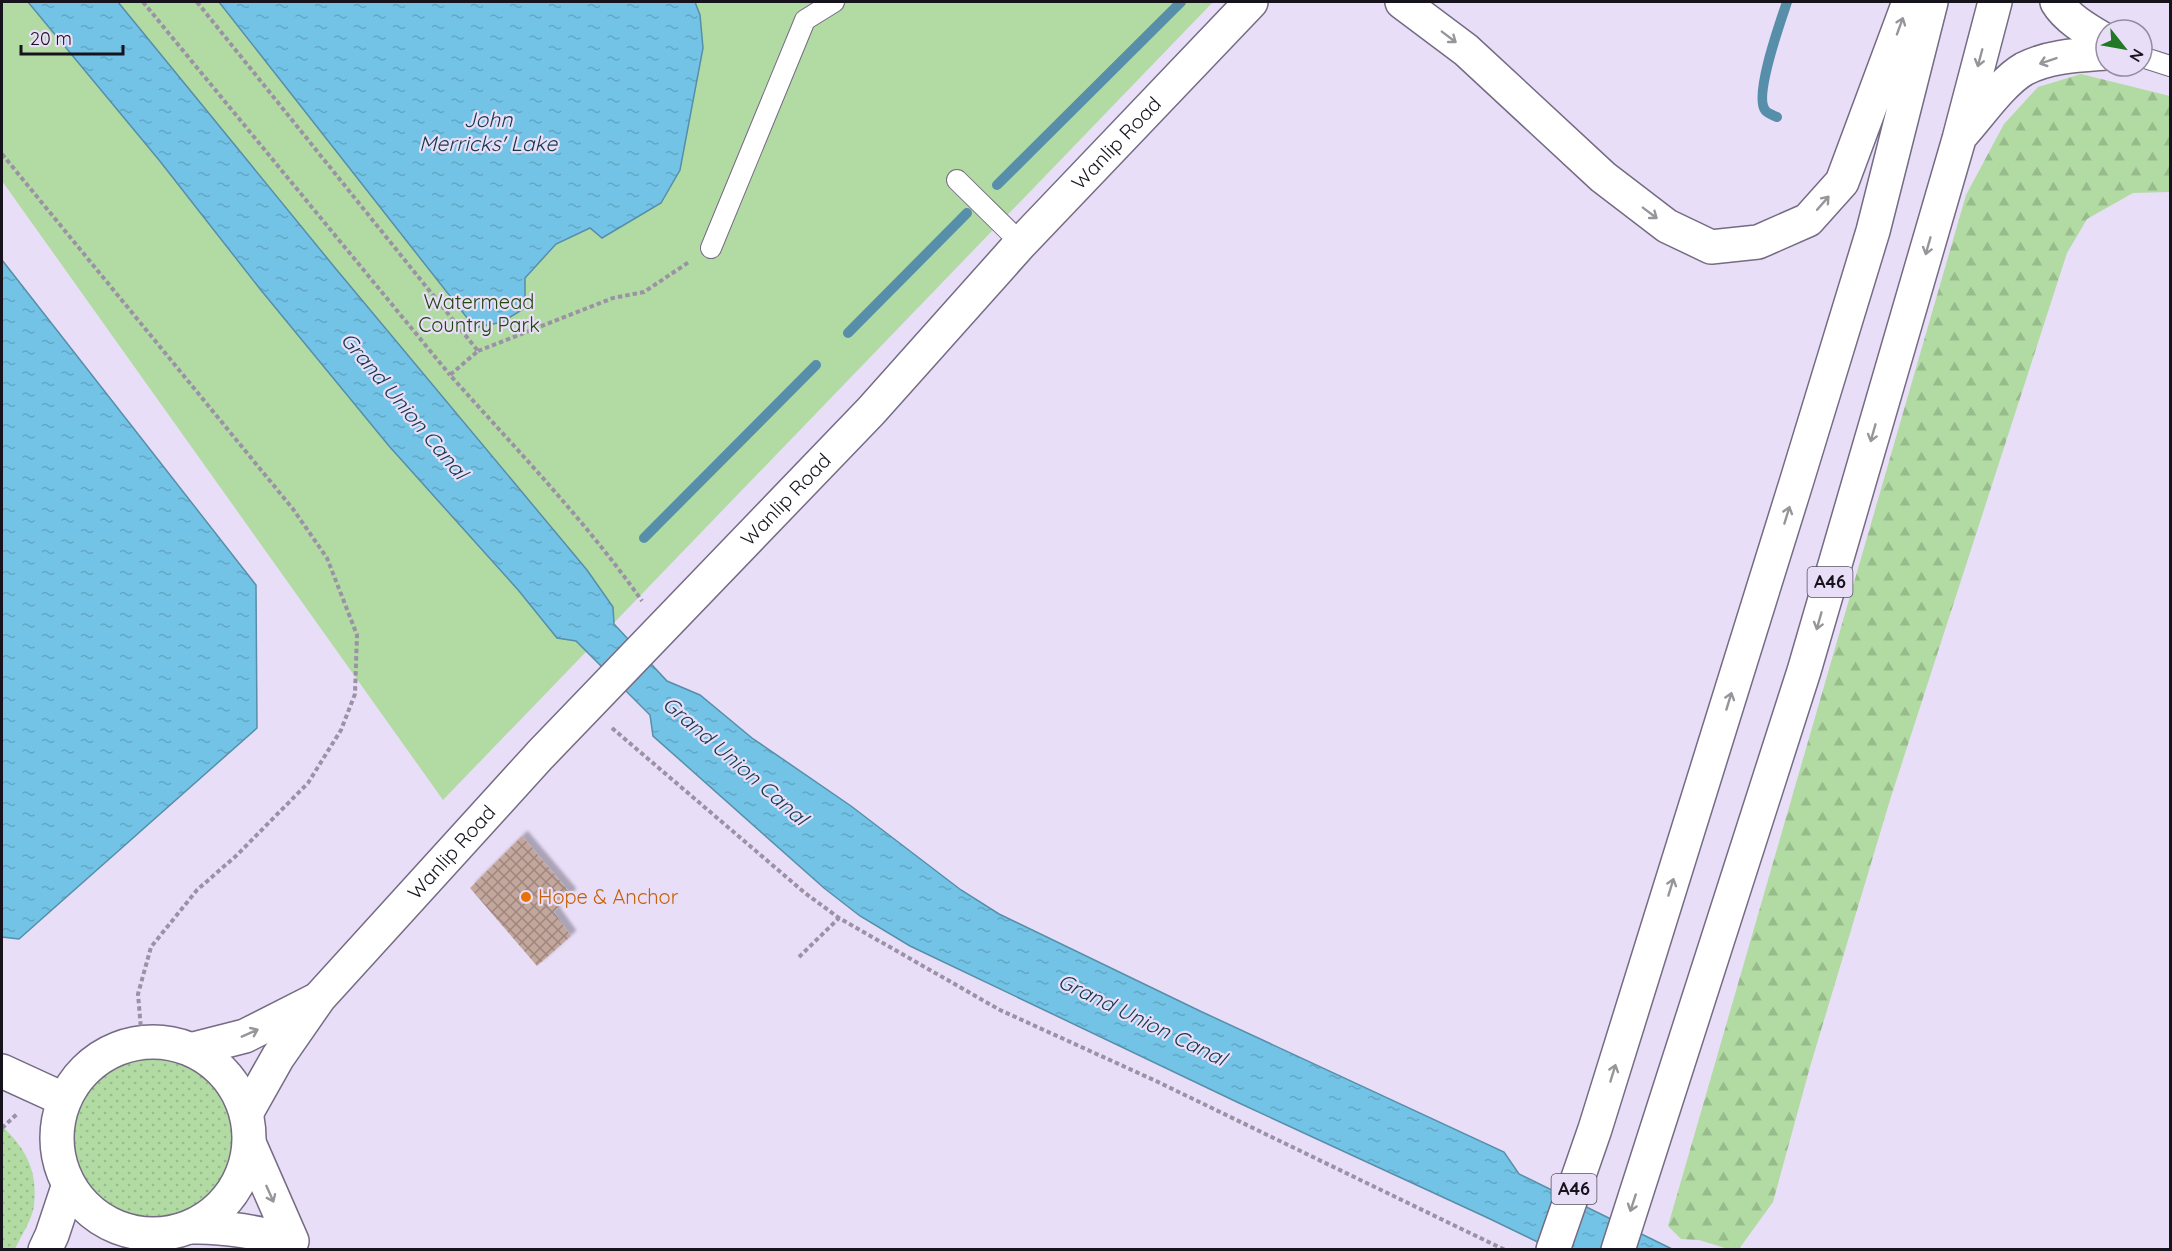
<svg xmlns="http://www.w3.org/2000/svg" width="2172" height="1251" font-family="Quicksand,sans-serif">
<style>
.grass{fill:url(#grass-dots)}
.forest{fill:url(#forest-firs)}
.park{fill:#b2dba3}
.water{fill:url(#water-ripples);stroke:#578ea9;stroke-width:1.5}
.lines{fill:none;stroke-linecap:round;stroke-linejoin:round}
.stream{stroke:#578ea9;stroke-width:10}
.building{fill:url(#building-cross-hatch);filter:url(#shadow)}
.lane-casing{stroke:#756b83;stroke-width:22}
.street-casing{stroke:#756b83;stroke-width:36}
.secondary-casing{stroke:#756b83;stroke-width:36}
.highway-casing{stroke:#756b83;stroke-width:36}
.path{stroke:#9b92a6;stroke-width:4;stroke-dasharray:4.5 3;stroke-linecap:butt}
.lane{stroke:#fff;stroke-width:20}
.street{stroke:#fff;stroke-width:33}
.secondary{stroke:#fff;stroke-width:33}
.highway{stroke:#fff;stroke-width:33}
.oneway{stroke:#979599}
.food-dot{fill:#e8710a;stroke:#e9def8;stroke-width:2}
.labels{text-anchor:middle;stroke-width:4.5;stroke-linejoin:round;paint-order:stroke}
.shield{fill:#e9def8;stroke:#56505e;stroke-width:1.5}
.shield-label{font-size:18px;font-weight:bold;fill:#17131c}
.street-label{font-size:20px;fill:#17131c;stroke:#e9def8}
.park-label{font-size:20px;fill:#20480c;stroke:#e9def8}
.food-label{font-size:20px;fill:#c56008;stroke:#e9def8;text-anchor:start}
.water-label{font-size:21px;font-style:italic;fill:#153949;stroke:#e9def8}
</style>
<defs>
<pattern id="grass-dots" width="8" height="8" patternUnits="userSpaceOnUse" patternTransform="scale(1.5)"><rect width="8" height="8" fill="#b2dba3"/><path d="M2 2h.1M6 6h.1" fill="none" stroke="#98bb8c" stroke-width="1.8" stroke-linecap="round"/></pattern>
<pattern id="forest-firs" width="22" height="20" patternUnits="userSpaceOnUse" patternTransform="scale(1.5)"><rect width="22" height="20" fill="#b2dba3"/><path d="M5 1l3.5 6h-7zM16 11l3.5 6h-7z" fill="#98bb8c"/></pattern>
<pattern id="water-ripples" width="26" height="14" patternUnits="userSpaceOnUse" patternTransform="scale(1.5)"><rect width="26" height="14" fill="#72c3e6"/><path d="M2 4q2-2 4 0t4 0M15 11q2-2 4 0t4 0" fill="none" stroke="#62a7c5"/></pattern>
<pattern id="building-cross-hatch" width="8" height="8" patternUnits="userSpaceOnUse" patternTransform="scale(1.5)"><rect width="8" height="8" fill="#c3a69c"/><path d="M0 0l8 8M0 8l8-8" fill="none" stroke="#9d867e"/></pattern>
<filter id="shadow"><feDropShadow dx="5.5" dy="-5.5" stdDeviation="1.5" flood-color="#0004"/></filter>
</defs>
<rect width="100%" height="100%" fill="#e9def8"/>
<path class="grass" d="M57 1138a96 96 0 1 1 192 0a96 96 0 1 1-192 0Z
M2,1126c24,23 36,44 32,80 -2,14 -13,30 -19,43h-13z"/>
<path class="forest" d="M2081,74l89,22v96l-37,1 -46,26 -20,34 -177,547 -80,267 -37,135 -34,47h-11l-29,-9 -18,-1 -13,-13 298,-1031 38,-71 34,-37z"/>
<path class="park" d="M2,2h1211l-770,798 -441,-619z"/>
<path class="water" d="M28,2h90l218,267 251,301 26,37 1,17 53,57 33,14 52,43 99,68 110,84 38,24 201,97 304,141 15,22 153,75h-120l-64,-31 -249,-115 -329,-157 -50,-30 -36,-28 -171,-152 -3,-21 -74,-74 -19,-3 -38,-47 -130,-145 -129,-157 -101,-129z
M219,2h476l5,13 3,33 -23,122 -19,33 -59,35 -12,-10 -34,16 -31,34v30l-23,14 -27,6z
M2,260l254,325 1,143 -238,211 -17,-2z"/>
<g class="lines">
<path class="stream" d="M1777,117c-4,-2 -9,-3 -12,-7 -11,-15 16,-90 22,-108
M997,185l184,-183
M848,333l119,-120
M644,538l172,-173"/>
</g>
<path class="building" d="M522,836l49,58 -17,18 17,24 -34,30 -67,-78z"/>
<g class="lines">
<defs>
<path id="lane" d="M2142,57l28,9
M957,180l64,63
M711,248l94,-228 29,-18"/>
<path id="street" d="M250,1145l42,96
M191,1227c35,-1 68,6 101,14"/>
<g id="secondary">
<circle cx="153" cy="1138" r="96"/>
<path d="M194,1049l51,-13 69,-35"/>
<path id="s1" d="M247,1112l31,-55 41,-59 221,-243 331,-344 150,-168 230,-241"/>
<path d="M45,1250l7,-15 16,-48"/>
</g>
<path id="highway" d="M1402,2l64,48 137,127 64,49 44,21 47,-5 50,-22 34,-38 67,-180
M2057,2c10,17 32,29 49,39
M1963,133c17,-19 40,-52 61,-64 25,-13 55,-14 82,-16
M2,1071l61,28
M1553,1250l42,-121 202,-649 76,-249 58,-229
M1618,1250l186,-579 155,-532 36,-137"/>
</defs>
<use href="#lane" class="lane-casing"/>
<use href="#street" class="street-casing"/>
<use href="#secondary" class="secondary-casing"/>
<use href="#highway" class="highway-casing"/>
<path class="path" d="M143,2l307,373
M197,2l281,349 -28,24c65,73 135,145 192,226
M2,154l291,355 34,49 30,77 -2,59 -14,36 -33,53 -71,72 -40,35 -46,57 -13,47 4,47
M478,351l135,-53 31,-6 45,-30
M612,728l193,165 34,25
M799,957l40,-39 161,92 156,71 349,169
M2,1128l15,-14"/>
<use href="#lane" class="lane"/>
<use href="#street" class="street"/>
<use href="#secondary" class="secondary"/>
<use href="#highway" class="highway"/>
</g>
<defs><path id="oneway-shaft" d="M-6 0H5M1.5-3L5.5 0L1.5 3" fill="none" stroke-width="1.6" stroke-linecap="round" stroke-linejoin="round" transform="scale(1.5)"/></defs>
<g class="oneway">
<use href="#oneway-shaft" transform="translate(1900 26) rotate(-70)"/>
<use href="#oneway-shaft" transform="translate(1449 37) rotate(37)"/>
<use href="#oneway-shaft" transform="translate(1980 58) rotate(105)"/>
<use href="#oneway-shaft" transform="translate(2048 61) rotate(161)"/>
<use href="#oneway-shaft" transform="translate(1823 203) rotate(-49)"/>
<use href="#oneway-shaft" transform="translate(1650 213) rotate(37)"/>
<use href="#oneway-shaft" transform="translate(1928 246) rotate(106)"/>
<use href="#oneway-shaft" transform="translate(1873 433) rotate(106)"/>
<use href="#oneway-shaft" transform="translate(1787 515) rotate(-73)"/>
<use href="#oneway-shaft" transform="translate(1819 621) rotate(106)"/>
<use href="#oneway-shaft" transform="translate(1729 701) rotate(-73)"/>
<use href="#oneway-shaft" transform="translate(1671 887) rotate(-73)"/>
<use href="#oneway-shaft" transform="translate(250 1033) rotate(-24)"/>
<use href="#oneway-shaft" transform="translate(1613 1073) rotate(-73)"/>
<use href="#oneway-shaft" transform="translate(270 1194) rotate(66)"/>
<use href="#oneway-shaft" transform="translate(1633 1203) rotate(108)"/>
</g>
<circle class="food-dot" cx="526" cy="897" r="6"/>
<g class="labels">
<g class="shield">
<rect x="1807.5" y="567" width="45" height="30" rx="4.5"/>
<rect x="1551.5" y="1174" width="45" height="30" rx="4.5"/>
</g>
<g class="shield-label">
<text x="1830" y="588">A46</text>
<text x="1574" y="1195">A46</text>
</g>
<g class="street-label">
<text dy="7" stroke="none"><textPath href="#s1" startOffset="1304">Wanlip Road</textPath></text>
<text dy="7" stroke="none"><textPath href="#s1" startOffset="818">Wanlip Road</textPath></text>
<text dy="7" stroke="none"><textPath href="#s1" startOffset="332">Wanlip Road</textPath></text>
</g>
<g class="park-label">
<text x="479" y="309">Watermead<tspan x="479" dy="23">Country Park</tspan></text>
</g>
<g class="food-label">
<text x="538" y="904">Hope &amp; Anchor</text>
</g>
<g class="water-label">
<text x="488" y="127">John<tspan x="488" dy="24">Merricks' Lake</tspan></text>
<text transform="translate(404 406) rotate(50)" y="7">Grand Union Canal</text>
<text transform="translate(735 761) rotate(41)" y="7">Grand Union Canal</text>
<text transform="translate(1142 1020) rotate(26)" y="7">Grand Union Canal</text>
</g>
</g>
<rect width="2172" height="1251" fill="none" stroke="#17131c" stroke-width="6"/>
<g transform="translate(2124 48) rotate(121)"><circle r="28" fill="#e9def8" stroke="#958da0" stroke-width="1.5"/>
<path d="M0-4.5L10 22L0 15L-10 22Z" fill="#227825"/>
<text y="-9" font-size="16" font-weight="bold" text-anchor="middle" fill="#17131c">N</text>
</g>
<path d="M21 45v9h102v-9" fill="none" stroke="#17131c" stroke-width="3"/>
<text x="30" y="45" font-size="18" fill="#17131c" stroke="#e9def8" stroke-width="4.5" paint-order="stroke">20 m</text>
</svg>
